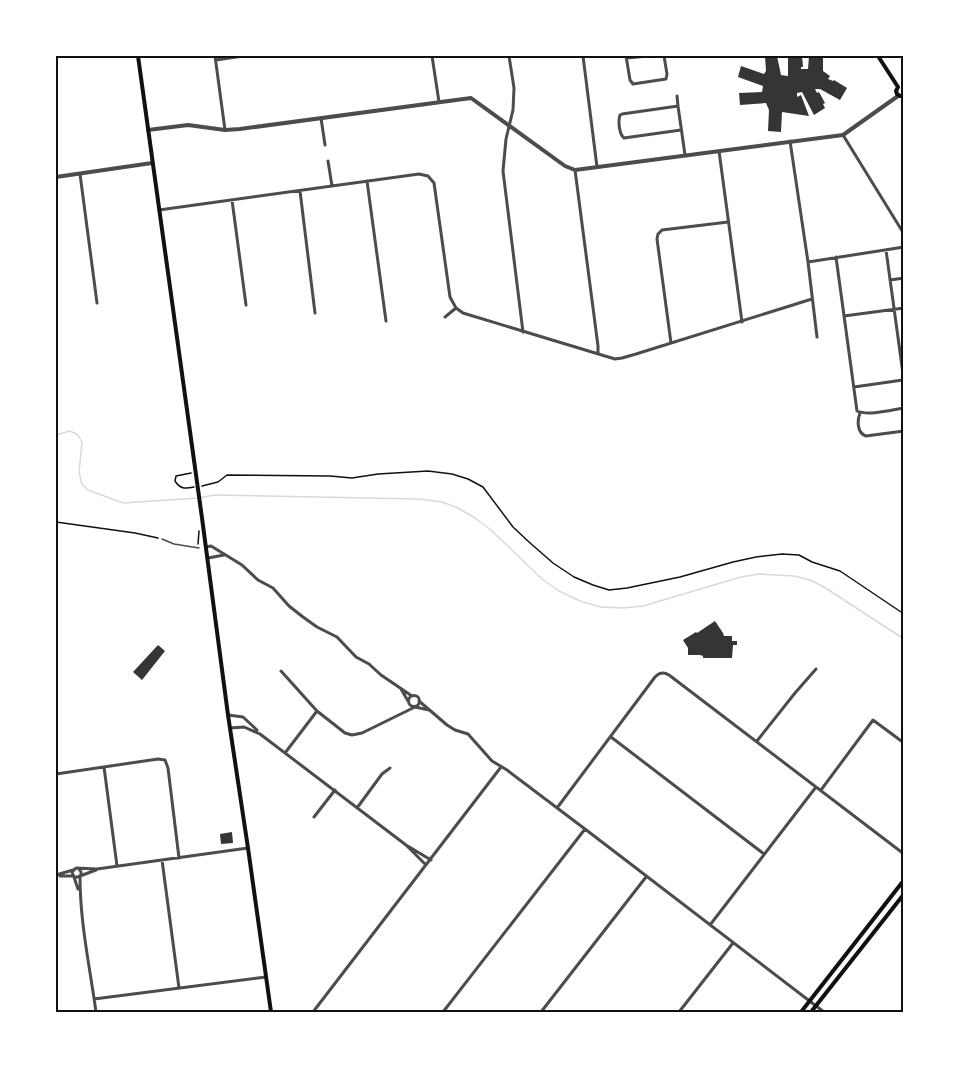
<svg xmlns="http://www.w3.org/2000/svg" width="959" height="1068" font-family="Barlow,sans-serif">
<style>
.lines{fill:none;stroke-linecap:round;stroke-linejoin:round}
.stream{stroke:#d9d9d9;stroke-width:1.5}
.building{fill:#353535}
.path{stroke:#111;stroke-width:1.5}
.service{stroke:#4c4c4c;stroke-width:1.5}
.minor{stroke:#4c4c4c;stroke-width:3}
.tertiary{stroke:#4c4c4c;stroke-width:4}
.secondary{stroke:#111;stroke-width:4}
.neatline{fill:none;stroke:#111;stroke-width:2}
</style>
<rect width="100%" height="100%" fill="#fff"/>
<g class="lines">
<path class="stream" d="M56,435l14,-4 8,4 4,7 -3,30 3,12 6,6 35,13 75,-5 17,-3 204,4 23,3 16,6 17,10 16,12 51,49 17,12 21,10 21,6 22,1 20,-2 98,-29 18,-3 35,2 16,4 14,7 80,52"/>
</g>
<path class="building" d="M765,56h12l4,19 7,1v-20h14l1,11h-2v2h7l1,-13h14v15l7,5 -2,3 5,2 1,-1 13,8 -7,12 -20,-11h-5l2,4 2,-1 6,11 -2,1 2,4 -11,7 -12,-23 -5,1v4l4,-2 8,21 -27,-4 -1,20 -13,-1 1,-21 -3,-7 -26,2 -1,-12 23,-1 1,-6 -25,-9 3,-11 23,8 2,-3z
M715,621l8,12 1,3h8v5h5v4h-4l-1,13h-29v-2l-3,-1h-12v-7l-5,-8 13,-8 1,1z
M158,645l7,6 -23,29 -9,-8z
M232,832l1,11 -12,1 -1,-10z"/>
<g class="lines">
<path class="path" d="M191,473l-15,3 -1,5c5,8 10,8 19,6
M202,486l16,-4 9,-7 103,1 22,2 26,-4 50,-3 24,3 16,5 15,8 30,40 16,15 24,21 21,14 19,8 16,5 18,-2 53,-11 53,-15 23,-5 26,-3 17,1 13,7 28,9 64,43
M56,522l79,11 23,5
M198,544l1,-13"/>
<path class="service" d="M162,539l12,5 25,4"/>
<path class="minor" d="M215,56l10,74
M432,56l7,46
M509,56l5,32 -1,22 -7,29 -3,32 20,161
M583,56l14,111
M626,56l4,24 3,4 33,-5 1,-5 -3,-18
M627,58l21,-2
M216,60l27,-4
M677,96l1,10
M321,118l4,27
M681,130l-57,8c-5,-4 -6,-17 -4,-23l2,-1 56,-8 7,49
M843,135l61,99
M790,141l18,121 9,75
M719,151l23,171
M328,161l4,25
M575,170l23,176v8
M80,174l17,129
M367,181l19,140
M300,191l15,122
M232,200l14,105
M159,210l260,-36 9,2 6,7 16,114 6,11 7,5 152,46 7,-1 14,-4 176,-55
M886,250l18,131
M836,257l21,154c11,5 34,-1 47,-3
M808,262l96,-15
M890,280l14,-2
M844,316l60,-8
M445,317l11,-9
M671,343l-14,-104 1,-5 4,-4 66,-8
M854,387l49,-7
M860,413c-3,8 -3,20 6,23l38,-5
M206,547l5,-1 31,19 16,15 15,8 16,18 14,11 14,10 20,10 19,20 13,7 12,11 31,21
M208,558l16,-3
M281,671l36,40
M401,689l7,12
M408.5 701a5.5 5.5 0 1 1 11 0a5.5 5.5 0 1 1-11 0Z
M419,701l28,24 8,5 13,4 24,27 15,9 78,59 239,183
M415,707l14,3
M228,715l15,2 14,13
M230,728l14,-1 16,7 146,111 25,15
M611,737l153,117
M757,741l38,-48 21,-24
M285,753l32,-42 28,22 7,2 10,-2 53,-26
M104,767l13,99
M56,774l102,-15 7,1 3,8 11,90
M821,790l52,-70 31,23
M357,808l25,-34 8,-6
M557,808l98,-131c5,-5 9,-5 14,-2l235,179
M314,817l21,-27
M407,846l19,19
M162,860l17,128
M79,869l2,3v3l-3,2h-4l-2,-5 4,-4 21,1 151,-21
M56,875l17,-5
M60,876h13
M80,876l16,-6
M74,877l4,12
M80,877c0,46 10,91 16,135
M710,925l106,-138
M94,999l172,-22
M313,1012l188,-245
M443,1012l142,-183
M541,1012l105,-135
M679,1012l54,-69"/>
<path class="tertiary" d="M148,130l40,-5 37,5 15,-1 231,-31 94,68 10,4 268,-35 55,-39
M56,177l96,-14"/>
<path class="secondary" d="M138,56l64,462 26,197 20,133 23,164
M878,56l20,31
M898,87l-2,4 1,3 3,2h4
M801,1012l103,-132
M811,1012l93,-118"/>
</g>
<rect width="959" height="1068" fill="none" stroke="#ffffff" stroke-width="114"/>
<rect x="57" y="57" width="845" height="954" class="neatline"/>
</svg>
